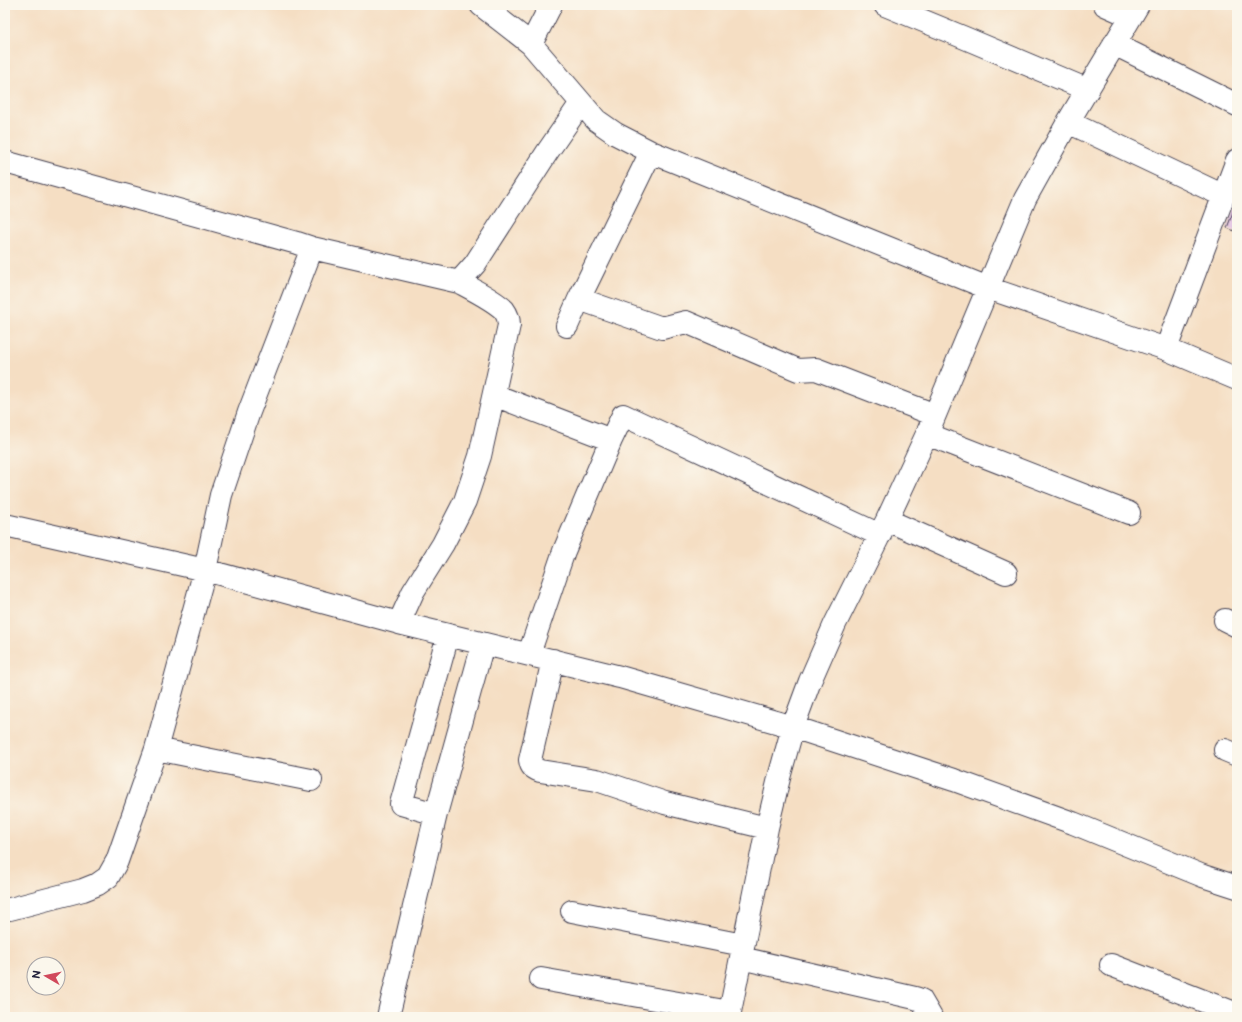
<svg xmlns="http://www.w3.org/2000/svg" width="1242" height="1022" font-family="'Balsamiq Sans',sans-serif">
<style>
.building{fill:#dbb3df}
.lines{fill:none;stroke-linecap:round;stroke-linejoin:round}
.minor-casing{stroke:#423e4f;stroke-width:24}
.minor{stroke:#fff;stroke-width:22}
</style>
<rect width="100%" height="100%" fill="#fbf7ec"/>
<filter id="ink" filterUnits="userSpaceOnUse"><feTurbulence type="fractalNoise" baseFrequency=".025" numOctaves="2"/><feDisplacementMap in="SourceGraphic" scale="8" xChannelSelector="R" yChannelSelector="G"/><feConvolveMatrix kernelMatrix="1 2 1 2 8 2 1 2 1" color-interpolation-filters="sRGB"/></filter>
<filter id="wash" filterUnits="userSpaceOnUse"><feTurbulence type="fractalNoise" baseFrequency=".012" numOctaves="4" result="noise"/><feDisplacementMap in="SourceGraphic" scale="16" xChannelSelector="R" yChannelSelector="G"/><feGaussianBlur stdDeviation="0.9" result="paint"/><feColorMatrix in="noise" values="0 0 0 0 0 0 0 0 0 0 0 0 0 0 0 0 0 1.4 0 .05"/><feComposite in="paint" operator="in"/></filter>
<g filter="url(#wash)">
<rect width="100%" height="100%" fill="#f5dec3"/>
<g id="blocks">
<path class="building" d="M1237,201v31l-10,-4z"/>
</g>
</g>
<g filter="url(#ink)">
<use href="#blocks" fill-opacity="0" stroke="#423e4f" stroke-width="1"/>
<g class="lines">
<defs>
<path id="minor" d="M481,5l50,39 65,76 20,14 35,18 337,136 178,61 71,30
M885,5l80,33 123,52
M1105,5l25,11
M531,44l20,-39
M1114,44l123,61
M1068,122l156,74
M5,162l292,81 15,5 -63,164 -28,83 -16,75 -49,179 -39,112 -9,16 -10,7 -15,6 -73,19
M312,248l147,34 16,-18 73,-113 33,-48
M579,299l83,29 24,-6 112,48 18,-1 119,46
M567,326l12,-27 72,-147
M1166,349l71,-189
M494,395l117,45 12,-25 257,120
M927,434l202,79
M887,520l119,53
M5,525l200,45 194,53 221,54 173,50 161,53 119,43 130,53 34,11
M1225,620l12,6
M399,623l14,-31 30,-48 22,-43 15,-45 29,-131c0,-5 -2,-11 -5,-15 -10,-10 -32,-21 -45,-28
M529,654l35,-103 47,-111
M553,660l-23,100c1,7 3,8 10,11l57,9 68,23 102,25
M156,749l155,31
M1225,750l12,5
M436,814l-35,-10 47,-169
M572,911l171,34
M741,958l174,40 6,2 10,17
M1111,965l126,49
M541,979l189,33
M388,1017l48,-203 47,-170
M729,1017l38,-189 13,-54 13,-47 17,-46 25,-57 52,-104 40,-86 98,-235 43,-77 70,-117"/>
</defs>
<use href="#minor" class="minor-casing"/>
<use href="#minor" class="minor"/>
</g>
</g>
<rect width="1242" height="1022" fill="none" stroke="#fbf7ec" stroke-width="20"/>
<g transform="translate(46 976) rotate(279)"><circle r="19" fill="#fbf7ec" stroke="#a4a2a5"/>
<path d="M0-3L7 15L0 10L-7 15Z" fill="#d1495b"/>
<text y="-6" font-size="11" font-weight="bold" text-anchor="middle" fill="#22223b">N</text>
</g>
</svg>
